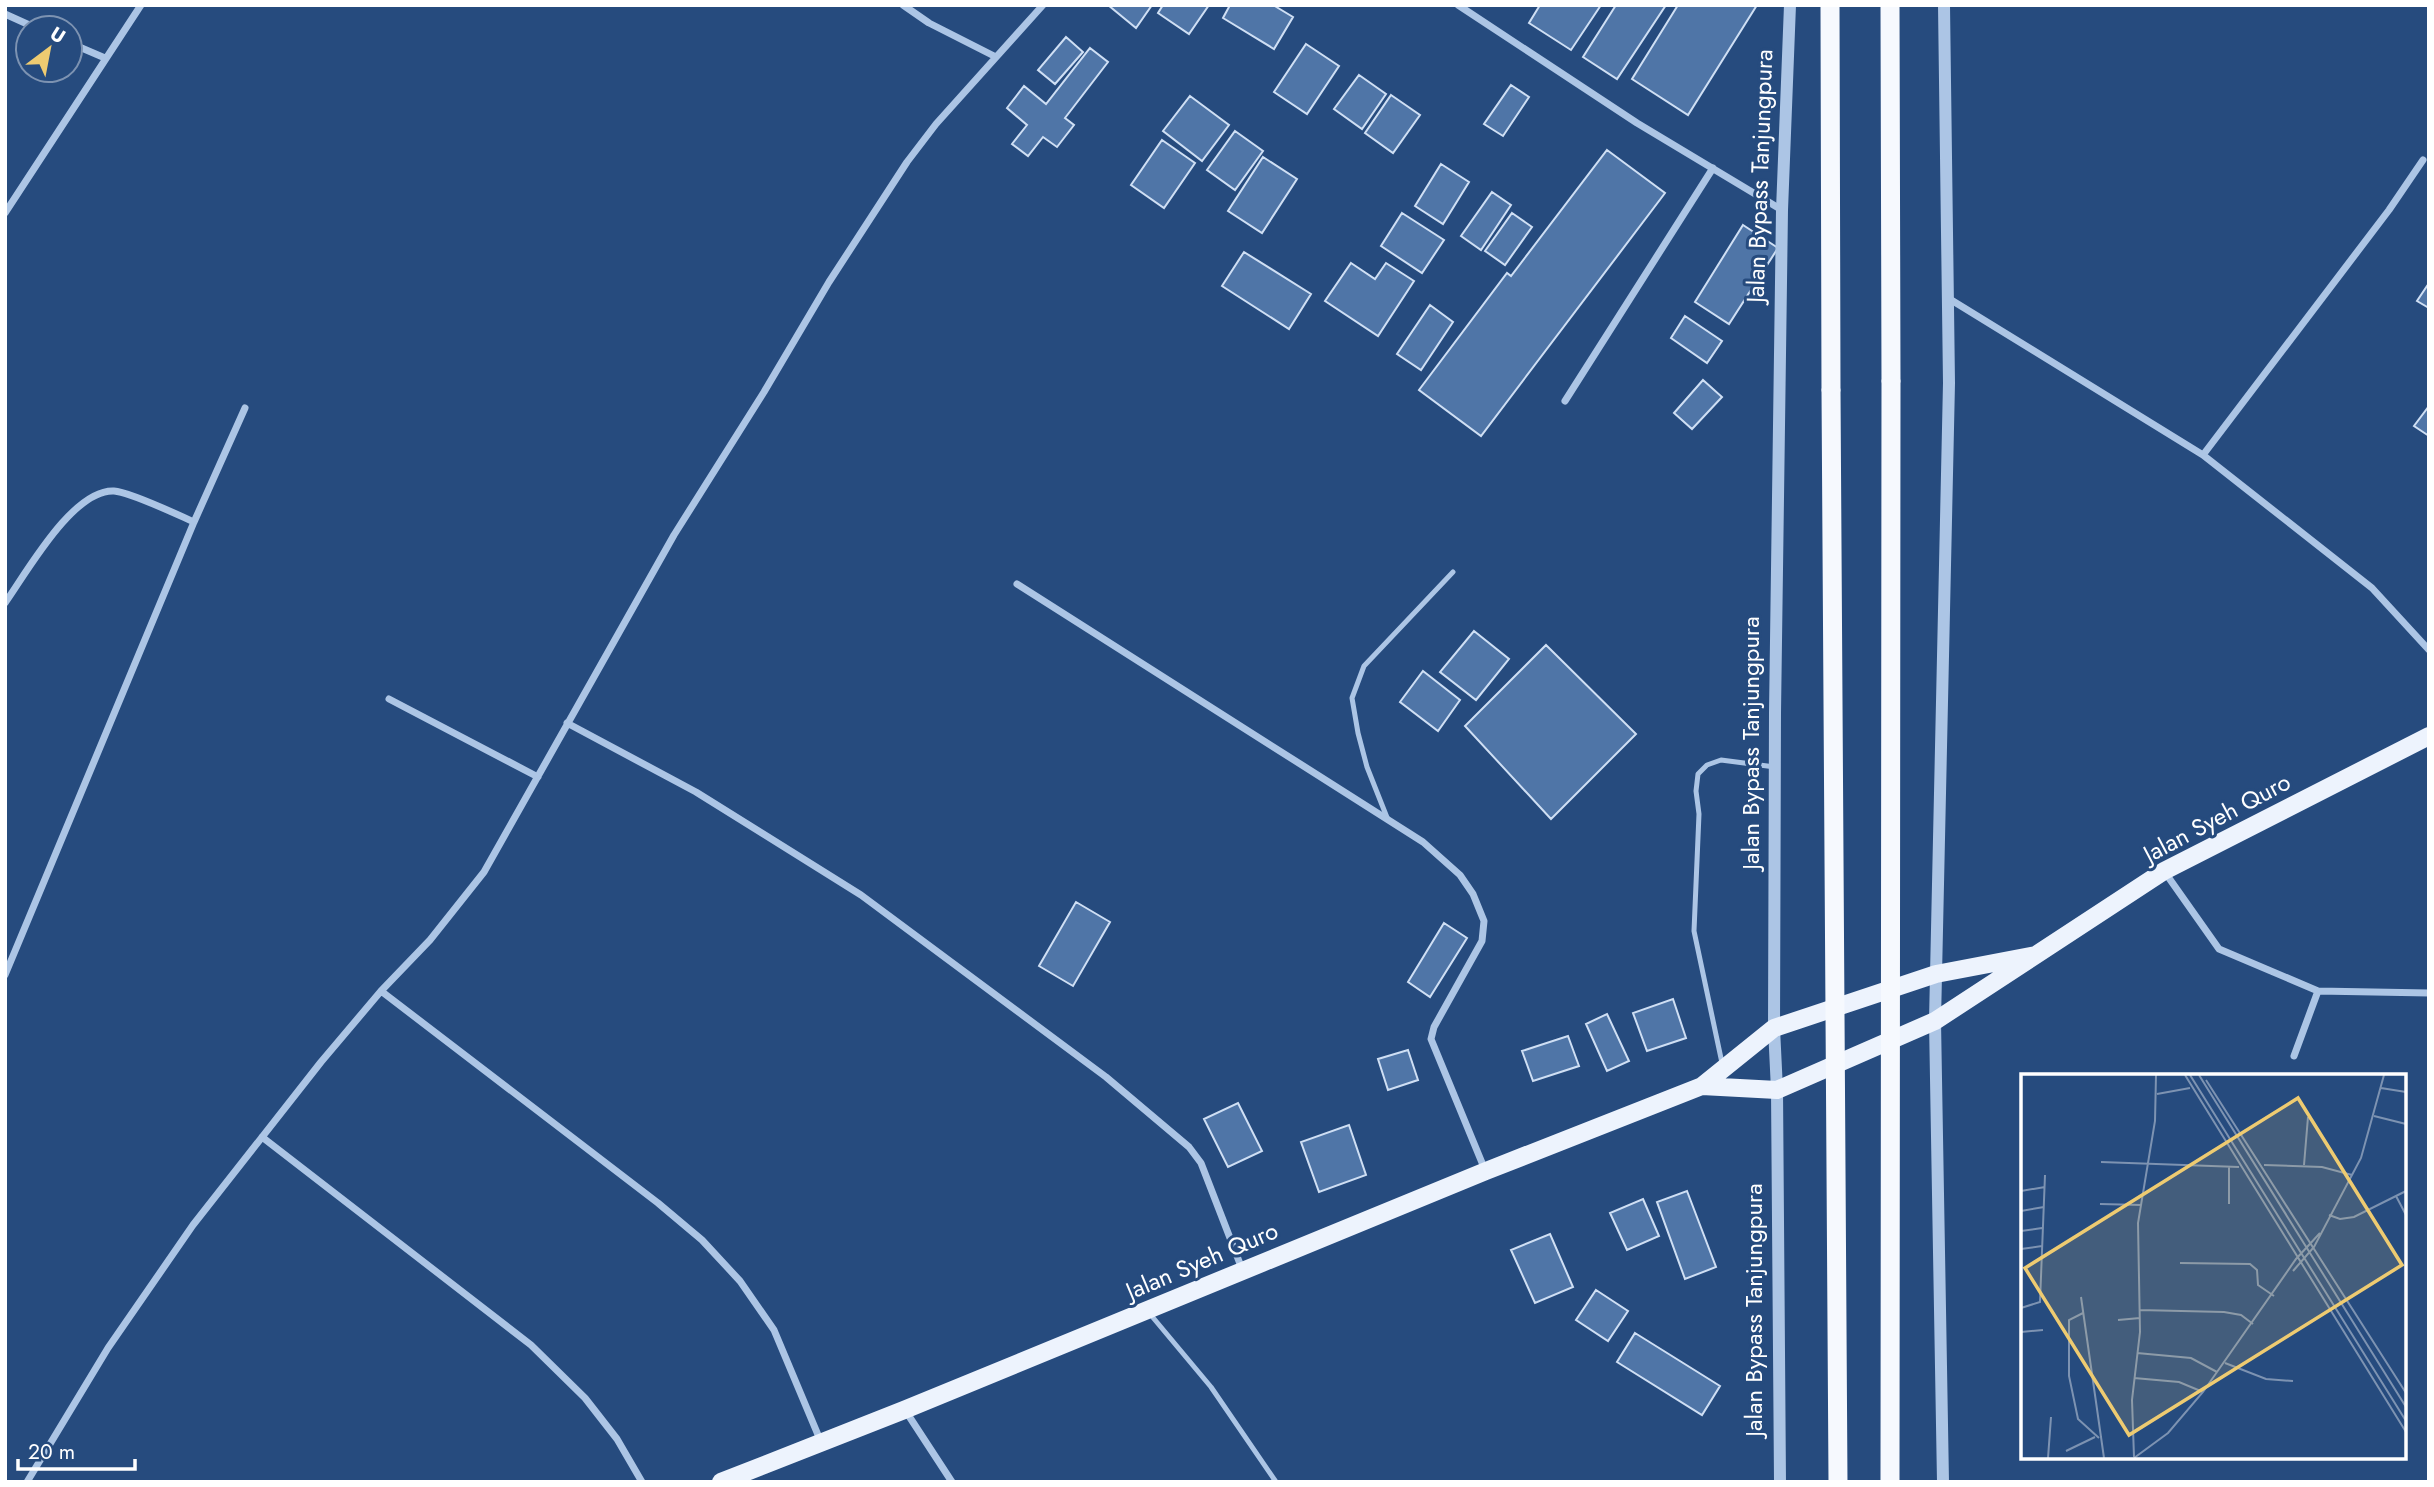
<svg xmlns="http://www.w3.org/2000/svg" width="2434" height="1487" font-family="Jost,sans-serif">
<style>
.building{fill:#4f75a7;stroke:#cfdff4;stroke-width:2}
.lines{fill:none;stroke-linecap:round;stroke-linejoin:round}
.service{stroke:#acc5e5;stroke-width:5}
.minor{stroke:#acc5e5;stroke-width:7}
.tertiary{stroke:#acc5e5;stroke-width:12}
.primary{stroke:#edf3fd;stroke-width:18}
.trunk{stroke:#f6f9fe;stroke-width:19}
.trunk-bridge{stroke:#f6f9fe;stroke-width:19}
.labels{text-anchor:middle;stroke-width:6;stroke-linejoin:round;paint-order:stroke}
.street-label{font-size:24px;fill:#fff;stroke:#264b7e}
.inset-road{fill:none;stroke:#7d93b2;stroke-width:2}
.view{fill:#eecb71;fill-opacity:0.15;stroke:#eecb71;stroke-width:3.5}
.inset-edge{fill:none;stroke:#fff;stroke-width:3.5}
</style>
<rect width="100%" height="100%" fill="#264b7e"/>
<path class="building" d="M1108,5h44l-16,23z
M1163,5h46l-20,29 -31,-21z
M1230,5h43l20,12 -19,32 -51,-31z
M1540,5h61l-30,45 -42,-27z
M1616,5h50l-49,74 -34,-22z
M1678,5h79l-69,110 -56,-36z
M1066,37l17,15 -28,32 -17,-14z
M1306,44l33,22 -32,48 -33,-22z
M1090,48l18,14 -43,56 9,7 -17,22 -14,-10 -15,19 -16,-12 15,-19 -20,-17 17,-22 22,18z
M1359,75l27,19 -24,35 -28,-20z
M1511,85l18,12 -26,39 -19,-12z
M1391,95l29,20 -27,38 -28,-20z
M1190,96l39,29 -27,36 -39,-30z
M1235,131l28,20 -28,39 -28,-20z
M1162,140l33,23 -31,45 -33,-23z
M1607,150l58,43 -184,243 -62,-46 88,-117 4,3z
M1263,157l34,22 -35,54 -34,-22z
M1441,164l28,18 -26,42 -28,-18z
M1492,192l19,13 -30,45 -20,-14z
M1402,213l42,27 -22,33 -41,-27z
M1512,213l20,14 -27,38 -20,-14z
M1743,225l35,23 -49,76 -34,-22z
M1244,252l67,42 -22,35 -67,-43z
M1351,263l24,16 11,-16 28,18 -36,55 -53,-35z
M2429,283v25l-12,-7z
M1430,305l23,17 -32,48 -24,-16z
M1685,316l37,25 -15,22 -36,-25z
M1703,380l19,17 -30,32 -18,-16z
M2429,406v30l-15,-10z
M1474,631l35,28 -33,41 -36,-28z
M1546,645l90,89 -85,85 -86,-93z
M1423,671l37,29 -22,31 -38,-29z
M1076,902l34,20 -37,64 -34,-20z
M1444,923l23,15 -37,59 -22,-15z
M1673,999l13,39 -39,13 -14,-38z
M1607,1014l22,47 -22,10 -21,-47z
M1568,1036l11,30 -46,15 -11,-30z
M1408,1050l10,30 -30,10 -10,-31z
M1238,1103l24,48 -34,16 -24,-48z
M1349,1125l17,50 -47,17 -18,-50z
M1687,1191l29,76 -31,12 -28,-77z
M1643,1199l16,37 -32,14 -17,-37z
M1550,1234l23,53 -38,16 -24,-53z
M1596,1290l32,21 -20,30 -32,-21z
M1635,1333l85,53 -18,29 -85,-53z"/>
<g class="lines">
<path class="service" d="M1388,820l-21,-53 -9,-34 -6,-35 12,-32 89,-94
M1722,1063l-28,-132 5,-117 -3,-23 2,-17 9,-9 14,-5 54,7
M1150,1314l61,73 65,95"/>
<path class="minor" d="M903,5l26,18 67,34
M1458,5l179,118 145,87
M5,14l31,14
M70,43l35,15
M5,213l136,-208
M1948,298l255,157 169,133 57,62
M1565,401l148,-233
M2203,455l186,-245 34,-50
M1017,584l406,258 37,33 13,19 11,27 -2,20 -48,86 -3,12 54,131
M5,603c22,-31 68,-114 109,-112 16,1 62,23 80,31
M389,699l149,78
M567,723l129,69 165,103 245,182 83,70 12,16 41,106
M2164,871l55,78 99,42 111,2
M5,975l189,-453 51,-114
M381,991l277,212 44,37 38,41 34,49 47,112
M2294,1056l24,-65
M262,1137l269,208 54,53 32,41 25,43
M905,1410l47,72
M27,1482l81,-134 85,-123 128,-163 60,-71 49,-51 54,-68 190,-337 90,-143 65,-110 78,-120 29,-38 107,-119"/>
<path class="tertiary" d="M1780,1482l-3,-392 -3,-62 1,-315 7,-503 8,-205
M1943,1482l-8,-461 14,-638 -5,-378"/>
<path class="primary" d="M1702,1086l75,4 158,-69 229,-150 265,-135
M721,1482l183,-72 582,-239 216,-85 72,-58 162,-54 100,-19"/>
<path class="trunk" d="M1830,5l1,385
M1890,5l1,376"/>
<path class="trunk-bridge" d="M1831,390l7,1092
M1890,1482l1,-1101"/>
</g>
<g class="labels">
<g class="street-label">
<text transform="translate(1760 176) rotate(-88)" y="8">Jalan Bypass Tanjungpura</text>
<text transform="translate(1751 743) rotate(-90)" y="8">Jalan Bypass Tanjungpura</text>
<text transform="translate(2217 818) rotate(-28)" y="8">Jalan Syeh Quro</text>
<text transform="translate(1202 1261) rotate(-23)" y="8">Jalan Syeh Quro</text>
<text transform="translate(1754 1310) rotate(-90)" y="8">Jalan Bypass Tanjungpura</text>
</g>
</g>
<g transform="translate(2021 1074)">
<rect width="385" height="385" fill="#264b7e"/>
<path class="inset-road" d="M164,1l221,357M169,1l216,346M178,1l207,332M185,6l200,313M360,14l25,4M136,20l33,-6M353,42l32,8M80,88l138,5M243,91l58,2 30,8M283,91l4,-48M0,117l24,-4M375,122l10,19M79,130l41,1M208,130v-37M0,137l23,-4M308,141l11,4 14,-2 52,-26M0,157l21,-3M0,175l21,-3M159,189l70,1 7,6 1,15 16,11M272,197l21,-24 47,-89 23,-83M60,223l23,161M0,234l19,-6 5,-127M118,236l85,2 17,3 12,9M62,239l-14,7v56l9,43 21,19M97,246l22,-2M0,258l22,-2M116,279l54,5 26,14M204,289l41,16 27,2M113,304l45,4 24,10M45,377l29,-14M113,383l-2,-57 8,-68 -2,-109 17,-102 1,-46M27,384l3,-41M113,384l34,-25 35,-41 93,-133 24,-26"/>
<path class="view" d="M277,24l104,167 -273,170 -104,-167z"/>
<rect width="385" height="385" class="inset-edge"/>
</g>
<rect width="2434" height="1487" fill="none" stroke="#ffffff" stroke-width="14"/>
<g transform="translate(49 49) rotate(32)"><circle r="33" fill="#264b7e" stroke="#7d93b2" stroke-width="2"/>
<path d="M0-5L12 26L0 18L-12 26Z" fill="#eecb71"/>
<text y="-10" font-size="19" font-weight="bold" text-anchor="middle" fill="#ffffff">U</text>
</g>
<path d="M18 1459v10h117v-10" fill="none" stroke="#ffffff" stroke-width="3.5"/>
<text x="28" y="1459" font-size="21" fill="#ffffff" stroke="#264b7e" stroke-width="5" paint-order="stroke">20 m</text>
</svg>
